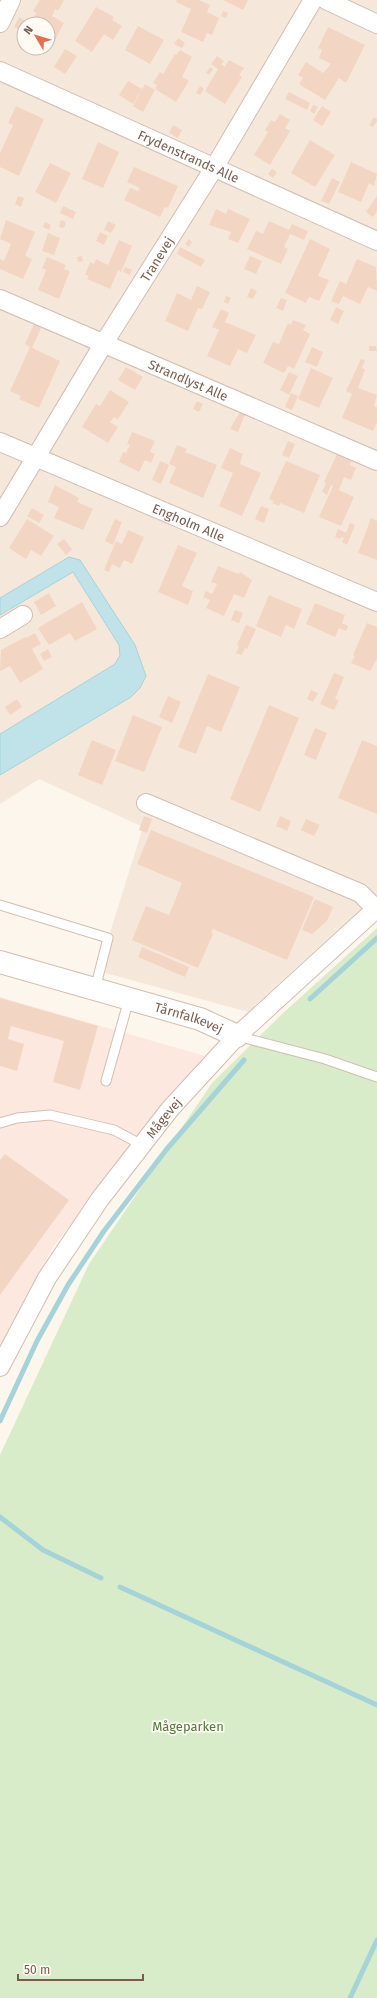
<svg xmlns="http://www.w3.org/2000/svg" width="377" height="1998" font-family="'Fira Sans',sans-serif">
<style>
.residential{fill:#f5e8da;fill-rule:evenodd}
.commercial{fill:#fde8e0}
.green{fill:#d8ecc9}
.water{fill:#bfe3e8;stroke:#a5d3da}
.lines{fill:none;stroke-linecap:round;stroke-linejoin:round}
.stream{stroke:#a5d3da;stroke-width:5}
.building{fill:#f3d5c3}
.service-casing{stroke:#d1beb0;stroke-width:11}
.minor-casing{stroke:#d1beb0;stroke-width:20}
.tertiary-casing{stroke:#d1beb0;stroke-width:24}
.service{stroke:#fff;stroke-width:9}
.minor{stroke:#fff;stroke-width:18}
.tertiary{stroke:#fff;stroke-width:22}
.labels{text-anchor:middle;stroke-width:3.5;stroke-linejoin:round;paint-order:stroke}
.street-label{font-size:13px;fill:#7a5c4d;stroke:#fffaf3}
.park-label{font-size:13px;fill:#537a41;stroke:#fffaf3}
</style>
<rect width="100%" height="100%" fill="#fdf6ec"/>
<path class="residential" d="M0,0h377v894l-129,118 -150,-41 45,-144 -104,-48 -39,25zM24,24h24v24h-24z"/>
<path class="commercial" d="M0,997l205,59 -152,191 -53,103z"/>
<path class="green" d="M377,928v1070h-377v-543l89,-191 123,-181 69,-68z"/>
<path class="water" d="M69,557l11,3 55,85 11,31 -6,12 -9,9 -131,78v-41l115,-70 5,-9 -1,-10 -46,-73 -73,43v-17z"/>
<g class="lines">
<path class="stream" d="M310,999l67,-61
M0,1421l37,-80 31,-56 36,-54 62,-81 78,-90
M0,1517l43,33 58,28
M120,1587l257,118
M350,1998l27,-58"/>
</g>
<path class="building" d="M40,0h24l-6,11 -3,-2 -3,7 12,7 -10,19 -6,-3v-15h-17l5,-11 -3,-2z
M177,0h22l11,5 -3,7 12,6 -7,17 -5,-2 -4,9 -22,-10 10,-23 -15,-7z
M223,0h25l-5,10z
M96,7l18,10 -2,3 10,6 -9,14 -9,-6 -12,18 -17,-11z
M223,11l5,2 -2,5 -5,-2z
M19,17l7,4 -5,10 -7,-4z
M138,26l26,14 -14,24 -25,-14z
M328,27l37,18 -19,38 -7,-5 -14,22 -26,-16 4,-6 -5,-3 8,-13 17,11 8,-9 -12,-6 3,-8 -4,-2z
M178,38l7,5 -3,5 -8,-4z
M65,49l12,7 -12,18 -11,-7z
M180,50l12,7 -10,20 7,4 -13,21 -21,-13 2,-4 -4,-2 7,-11 3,2 12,-20 1,1z
M217,56l7,5 -3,3 4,3 4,-7 15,8 -5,7 3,2 -17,27 -20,-13 13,-22 -7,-5z
M210,67l3,2 -4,6 -3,-2z
M128,81l14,8 -9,15 -14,-9z
M145,84l10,6 -12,22 -10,-6z
M200,86l4,3 -4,6 -4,-2z
M289,92l21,11 -3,7 -22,-11z
M313,105l5,2 -4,7 -4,-3z
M16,106l28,13 -25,57 -19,-9v-14l13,-28 -5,-2z
M322,106l9,6 -9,14 -9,-6z
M280,114l10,6 -5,8 5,3 -20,34 -16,-10 14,-23 -3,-2 6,-10 4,2z
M374,117l3,2v2l-4,6 -4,-2z
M173,125l9,5 -4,8 -9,-5z
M310,140l25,15 -20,32 -24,-14z
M98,142l21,10 -16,36 -21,-9z
M351,162l26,12 -3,12 -5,-3 -8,19 -23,-10z
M50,163l21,10 -15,30 -21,-11z
M134,167l44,19 -10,22 -3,-1 -5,10 -36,-17 6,-12 8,3 2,-3 -13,-6z
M272,169l5,3 -4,6 -5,-4z
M332,178l8,4 -11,22 -8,-3z
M18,196l6,2 -3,9 -6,-3z
M377,196v15l-4,6 -7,-5z
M63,206l13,6 -3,7 -13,-6z
M216,209l10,5 2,-5 22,10 -12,24 -10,-4 3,-7 -22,-7z
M6,220l29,12 -10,24 7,3 -9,20 -23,-10v-10l4,2 7,-17 -11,-5z
M61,220l5,2 -2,6 -5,-1z
M108,221l8,4 -5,8 -7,-3z
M269,221l20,9 3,-6 16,7 -4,9 -14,-6 -6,13 4,2 -7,15 -34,-15 9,-18 7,3z
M45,222l6,3 -2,5 -6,-3z
M100,232l8,4 -4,9 -8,-4z
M48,233l12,5 -6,17 -12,-4z
M189,239l3,3 -3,5 -4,-3z
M310,239l20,10 -12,27 11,4 -10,21 -10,-4 -3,6 -21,-10z
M119,240l13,6 -11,26 -3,-2 -8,19 -23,-10 2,-3 -4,-1 5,-13 4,2 2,-5 12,6z
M180,247l25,13 -4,7 -24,-13z
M82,256l1,5 -5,1 -1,-5z
M250,256l12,5 -6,13 -12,-5z
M47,257l19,8 -2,4 6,2 -11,28 -21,-9 8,-20 -4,-2z
M357,259l19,8 1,24 -9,-4 -8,17 -17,-8 -4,8 -8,-3 9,-20 6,3z
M125,267l7,3 -2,5 -7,-3z
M197,286l13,6 -8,17 -4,-1 -10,23 -23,-10 12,-28 14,7z
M251,288l6,3 -4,8 -6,-2z
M226,296l5,2 -3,6 -4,-2z
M281,298l6,2 -4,11 -7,-3z
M336,307l8,4 -6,13 -8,-4z
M221,309l8,4 -4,9 31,13 -9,18 -9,-4 -8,17 -23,-10 12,-26 -7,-3z
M293,320l13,5 -3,5 7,4 -16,35 -6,-3 -4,7 -21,-10 10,-21 6,2 9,-21 3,2z
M34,324l7,4 -9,20 -7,-4z
M369,346h7l1,5h-8z
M30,347l30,14 -21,47 -20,-9 2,-3 -11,-5z
M312,347l11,5 -6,15 -12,-5z
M361,359l4,1 -3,8 3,2 -7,18 19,7 -3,11 3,1v15l-4,9 -31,-13 10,-24 -6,-3z
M126,367l17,10 -8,13 -17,-10z
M311,368l22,10 -14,30 -21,-9z
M289,372l9,4 -9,19 -9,-5z
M110,390l19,12 -11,17 -4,-2 -4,5 8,5 -10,16 -26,-16 14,-23 4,2z
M291,393l7,3 -6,14 -7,-3z
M197,401l6,3 -4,8 -6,-3z
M240,412l5,2 -7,18 -8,-3z
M132,432l23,9 -5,11 5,2 -4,9 -6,-3 -6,12 -20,-10 4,-10 3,1 4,-8 -3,-1z
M288,441l7,3 -6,14 -7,-3z
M177,445l10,4 -2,3 32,13 -14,33 -34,-15 7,-16 -7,-3z
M230,448l13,6 -3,10 21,9 -19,43 -23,-10 14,-33 -12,-5z
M337,454l15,6 -2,5 6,3 -5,12 -7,-3 -5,13 15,7 -13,29 -22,-9 14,-31 -2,-1 -4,10 -5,-3 4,-9 -2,-1z
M160,461l9,4 -8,19 -9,-4z
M286,461l34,14 -16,38 -24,-10 -1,3 -7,-3 2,-2 -5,-2z
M55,485l24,13 -2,4 16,7 -10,21 -29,-12 5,-11 -11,-5z
M261,506l8,3 -5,14 -9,-4z
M32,508l12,7 -5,8 -12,-7z
M371,518l6,3v39l-19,-7z
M27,519l27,17 -13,20 -10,-6 -5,9 -17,-11z
M115,519l7,3 -9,23 -8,-4z
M350,523l5,2 -8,20 -5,-3 2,-4 -3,-1 -1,2 -5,-2 3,-8 8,4z
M128,530l16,7 -12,27 -8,-4 -4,8 -8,-4 -3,8 -5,-2 12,-29 6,3z
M64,539l8,10 -6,6 -9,-11z
M178,545l19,8 -15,33 11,5 -5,14 -30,-13z
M218,566l21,8 1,-2 12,8 -8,18 -10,-4 -10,22 -18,-8 4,-8 -7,-3 3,-6 6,3 5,-10 -6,-2z
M49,593l7,13 -15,9 -7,-13z
M269,595l33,14 -8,20 -8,-4 -5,12 -25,-11z
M82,602l15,27 -22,12 -5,-8 -21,12 -11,-17z
M315,603l30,12 -3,8 6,3 -2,5 -7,-3 -4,9 -29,-13z
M235,610l8,3 -4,10 -8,-3z
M367,623l10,4v32l-7,12 -19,-8 4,-7 -2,-1z
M246,625l10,4 -9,20 -2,-1 -3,7 -6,-2 3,-7 -2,-1z
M35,633l6,11 -9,5 11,20 -23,14 -10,-17 -10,5 1,-21 24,-13 1,1z
M48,649l4,8 -8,4 -4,-7z
M334,673l10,4 -9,22 4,1 -5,10 -14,-6z
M208,674l32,13 -19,45 -14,-6 -11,28 -18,-7z
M311,690l7,3 -5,9 -6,-3z
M168,696l13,6 -9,21 -13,-6z
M17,699l5,8 -12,8 -5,-8z
M269,705l30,13 -39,94 -30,-13z
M133,715l29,12 -18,45 -29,-11z
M315,728l12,5 -11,27 -12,-5z
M92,740l24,10 -14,35 -24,-10z
M362,740l15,6v68l-39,-16z
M144,816l8,3 -5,14 -8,-3z
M280,816l11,5 -4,10 -11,-5z
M306,819l14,6 -6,11 -13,-6z
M151,830l163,67 -27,63 -74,-31 -2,4 2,1 -15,34 -66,-28 14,-34 23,9 13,-32 -45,-19z
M315,899l18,8 -6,14 -15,13 -10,-4z
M142,947l47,20 -4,10 -47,-20z
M0,998l98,28 -18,64 -27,-8 11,-41 -53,-15 -3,13 16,5 -7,27 -17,-5z
M5,1154l64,46 -69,95v-135z"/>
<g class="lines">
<defs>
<path id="service" d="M0,905l108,33 -13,51
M237,1036l88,23 52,18
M106,1081l23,-82
M0,1123l17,-5 33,-3 64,15 28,15"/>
<g id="minor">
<path d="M326,0l51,24"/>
<path d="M0,23l11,-23"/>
<path id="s1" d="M0,71l377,170"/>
<path id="s2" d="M0,299l377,162"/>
<path id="s3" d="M0,442l377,160"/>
<path id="s4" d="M0,517l104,-174 110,-175 99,-168"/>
<path d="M0,629l23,-14"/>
<path d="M146,803l214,90 16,16"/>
<path id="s5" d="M0,1367l47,-89 53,-79 70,-90 67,-73 140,-128"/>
</g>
<g id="tertiary">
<path id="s6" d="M0,962l200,57 37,17"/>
</g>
</defs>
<use href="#service" class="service-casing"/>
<use href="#minor" class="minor-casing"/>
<use href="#tertiary" class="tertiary-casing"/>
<use href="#service" class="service"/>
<use href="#minor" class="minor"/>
<use href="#tertiary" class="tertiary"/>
</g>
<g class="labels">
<g class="street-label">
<text dy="5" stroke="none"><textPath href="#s1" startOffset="207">Frydenstrands Alle</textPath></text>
<text dy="5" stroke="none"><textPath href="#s4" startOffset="302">Tranevej</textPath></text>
<text dy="5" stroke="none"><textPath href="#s2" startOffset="205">Strandlyst Alle</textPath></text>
<text dy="5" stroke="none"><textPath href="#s3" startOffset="205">Engholm Alle</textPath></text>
<text dy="5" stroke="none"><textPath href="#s6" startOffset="197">Tårnfalkevej</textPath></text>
<text dy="5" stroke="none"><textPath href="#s5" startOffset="299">Mågevej</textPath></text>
</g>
<g class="park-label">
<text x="188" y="1731">Mågeparken</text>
</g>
</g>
<g transform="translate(36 36) rotate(308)"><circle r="19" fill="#fffaf3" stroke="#cabbb1"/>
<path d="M0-3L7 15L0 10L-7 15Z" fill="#e76f51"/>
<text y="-6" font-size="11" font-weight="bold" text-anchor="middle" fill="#7a5c4d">N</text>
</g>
<path d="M18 1974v6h125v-6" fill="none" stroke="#7a5c4d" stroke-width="2"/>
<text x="24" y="1974" font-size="12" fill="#7a5c4d" stroke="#fffaf3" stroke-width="3" paint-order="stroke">50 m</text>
</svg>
